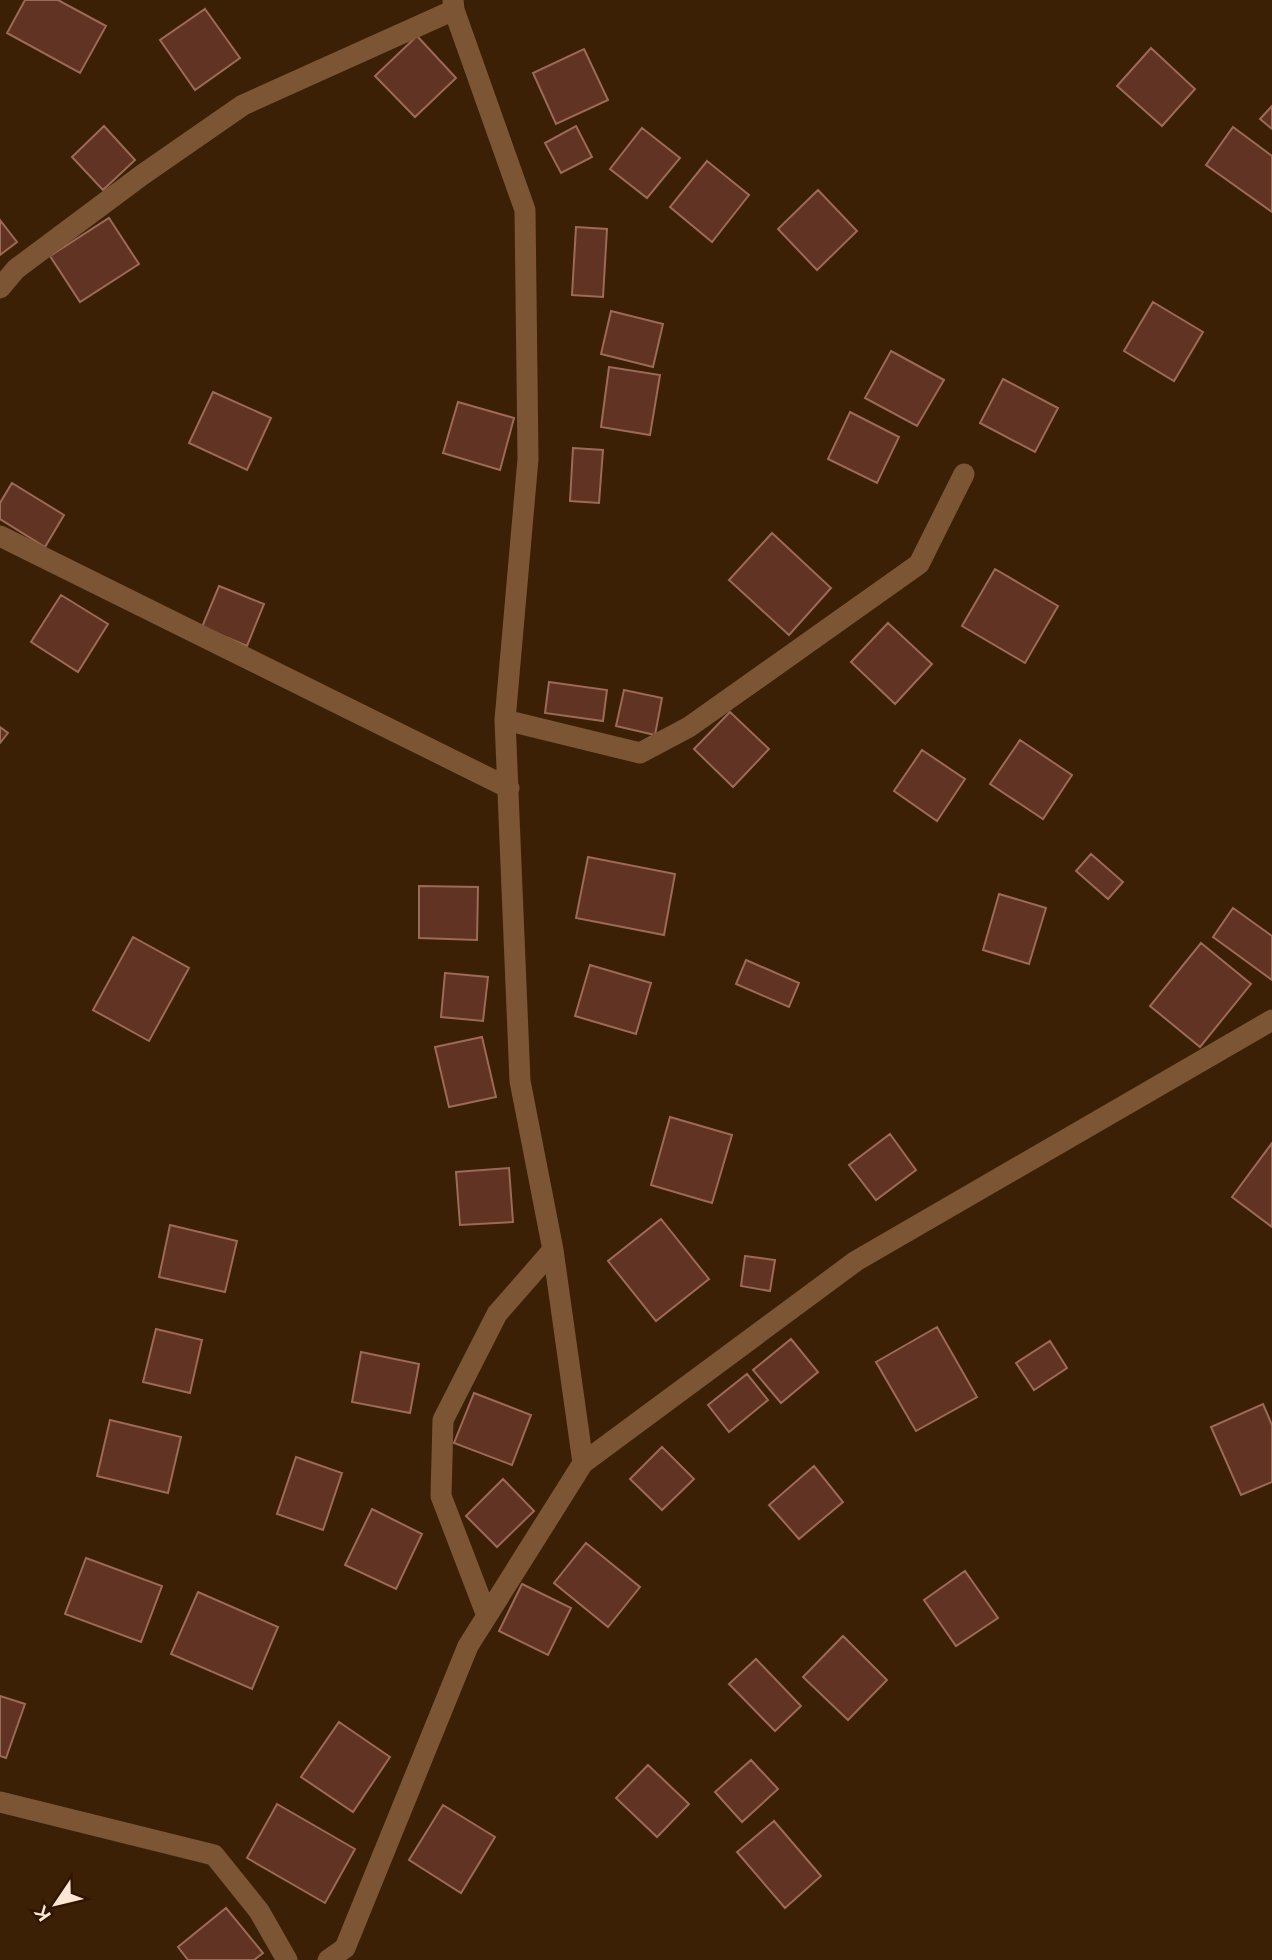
<svg xmlns="http://www.w3.org/2000/svg" width="1272" height="1960" font-family="Arial,sans-serif">
<style>
.building{fill:#603322;stroke:#9c6a56;stroke-width:2}
.lines{fill:none;stroke-linecap:round;stroke-linejoin:round}
.minor{stroke:#7c5634;stroke-width:21}
</style>
<rect width="100%" height="100%" fill="#3b2005"/>
<path class="building" d="M25,0h33l48,26 -26,47 -73,-40z
M205,9l35,49 -45,32 -35,-50z
M417,36l39,42 -41,39 -40,-41z
M1151,48l44,41 -33,37 -45,-40z
M584,49l24,51 -52,24 -23,-51z
M1272,106v23l-12,-10z
M104,126l31,34 -32,30 -31,-33z
M576,126l16,31 -31,16 -16,-30z
M1233,127l39,29v56l-66,-47z
M642,128l38,30 -33,40 -37,-29z
M707,161l42,34 -37,47 -42,-35z
M818,190l39,41 -40,39 -39,-41z
M109,218l30,46 -59,38 -30,-46z
M0,220l17,22 -17,13z
M576,227l31,2 -4,68 -31,-2z
M1153,302l50,30 -29,49 -50,-30z
M611,311l52,13 -10,43 -52,-13z
M891,351l53,29 -27,46 -52,-28z
M609,367l51,8 -10,60 -49,-8z
M1003,379l55,29 -23,44 -55,-29z
M213,392l58,26 -24,52 -58,-27z
M458,402l56,16 -14,52 -57,-17z
M850,412l49,25 -22,46 -49,-24z
M573,448l30,2 -4,53 -29,-2z
M12,483l52,32 -19,32 -45,-28v-16z
M772,533l59,55 -42,47 -60,-55z
M995,569l63,37 -33,57 -63,-37z
M219,586l45,18 -17,42 -45,-19z
M61,595l47,29 -30,48 -47,-30z
M888,623l44,41 -37,40 -44,-42z
M549,682l58,8 -4,31 -58,-8z
M624,690l38,8 -7,37 -39,-9z
M730,712l39,37 -36,38 -39,-38z
M0,727l8,6 -8,10z
M1020,740l52,35 -29,44 -53,-35z
M922,750l43,29 -28,42 -43,-30z
M1091,854l32,28 -15,17 -32,-28z
M588,857l87,17 -11,61 -88,-17z
M419,886l59,1 -1,53 -58,-2z
M999,894l47,14 -17,56 -46,-14z
M1233,908l39,28v44l-59,-43z
M133,937l56,31 -40,73 -56,-31z
M1201,943l50,41 -51,63 -50,-41z
M746,960l53,23 -10,24 -53,-23z
M590,965l61,18 -15,51 -61,-18z
M445,973l43,4 -5,44 -42,-4z
M482,1037l14,60 -47,10 -14,-60z
M670,1117l62,18 -20,68 -61,-18z
M890,1134l26,36 -40,30 -27,-35z
M1272,1143v84l-40,-30z
M509,1168l4,54 -53,3 -4,-53z
M661,1219l48,60 -53,42 -48,-60z
M170,1225l67,16 -12,51 -66,-15z
M745,1256l30,4 -5,31 -29,-5z
M937,1327l40,70 -61,34 -40,-69z
M156,1329l46,11 -12,53 -47,-11z
M791,1339l27,33 -37,31 -28,-33z
M1050,1341l17,27 -33,22 -18,-27z
M361,1352l58,12 -9,49 -58,-11z
M747,1374l21,26 -39,32 -21,-27z
M474,1393l57,22 -19,50 -58,-22z
M1263,1404l9,21v57l-31,13 -30,-68z
M110,1420l71,17 -13,56 -71,-17z
M662,1447l32,32 -32,31 -32,-31z
M296,1457l46,16 -19,57 -46,-16z
M814,1466l29,36 -44,37 -30,-34z
M503,1479l31,32 -37,36 -31,-31z
M372,1509l50,25 -26,55 -51,-24z
M586,1543l54,44 -32,40 -54,-44z
M86,1558l76,28 -21,56 -76,-28z
M965,1571l33,47 -42,28 -32,-46z
M522,1584l49,24 -23,47 -49,-24z
M198,1592l80,35 -26,62 -81,-35z
M843,1636l44,44 -39,40 -45,-43z
M756,1659l45,47 -26,25 -46,-47z
M0,1696l25,8 -19,54 -6,-2z
M339,1722l51,35 -37,55 -52,-35z
M751,1760l27,29 -36,33 -27,-30z
M648,1765l41,39 -32,33 -41,-39z
M277,1804l78,45 -30,54 -78,-45z
M443,1805l52,32 -34,56 -52,-33z
M774,1821l47,55 -36,32 -48,-56z
M226,1908l37,45 -9,7h-66l-10,-13z"/>
<g class="lines">
<path class="minor" d="M453,0l1,10 71,200 3,249 -23,261 15,361 33,169 30,213
M0,288l16,-19 126,-94 101,-70 211,-95
M0,536l509,252
M505,720l135,33 49,-26 230,-163 45,-90
M487,1616l-46,-120 2,-76 54,-106 56,-64
M0,1802l214,53 45,56 28,49
M328,1960l17,-12 123,-302 115,-183 273,-202 416,-241"/>
</g>
<g transform="translate(56 1904) rotate(235)" stroke="#301600" stroke-width="5" paint-order="stroke">
<path d="M0-5L12 26L0 18L-12 26Z" fill="#fde6d3"/>
<text y="-10" font-size="19" font-weight="bold" text-anchor="middle" fill="#fde6d3">K</text>
</g>
</svg>
